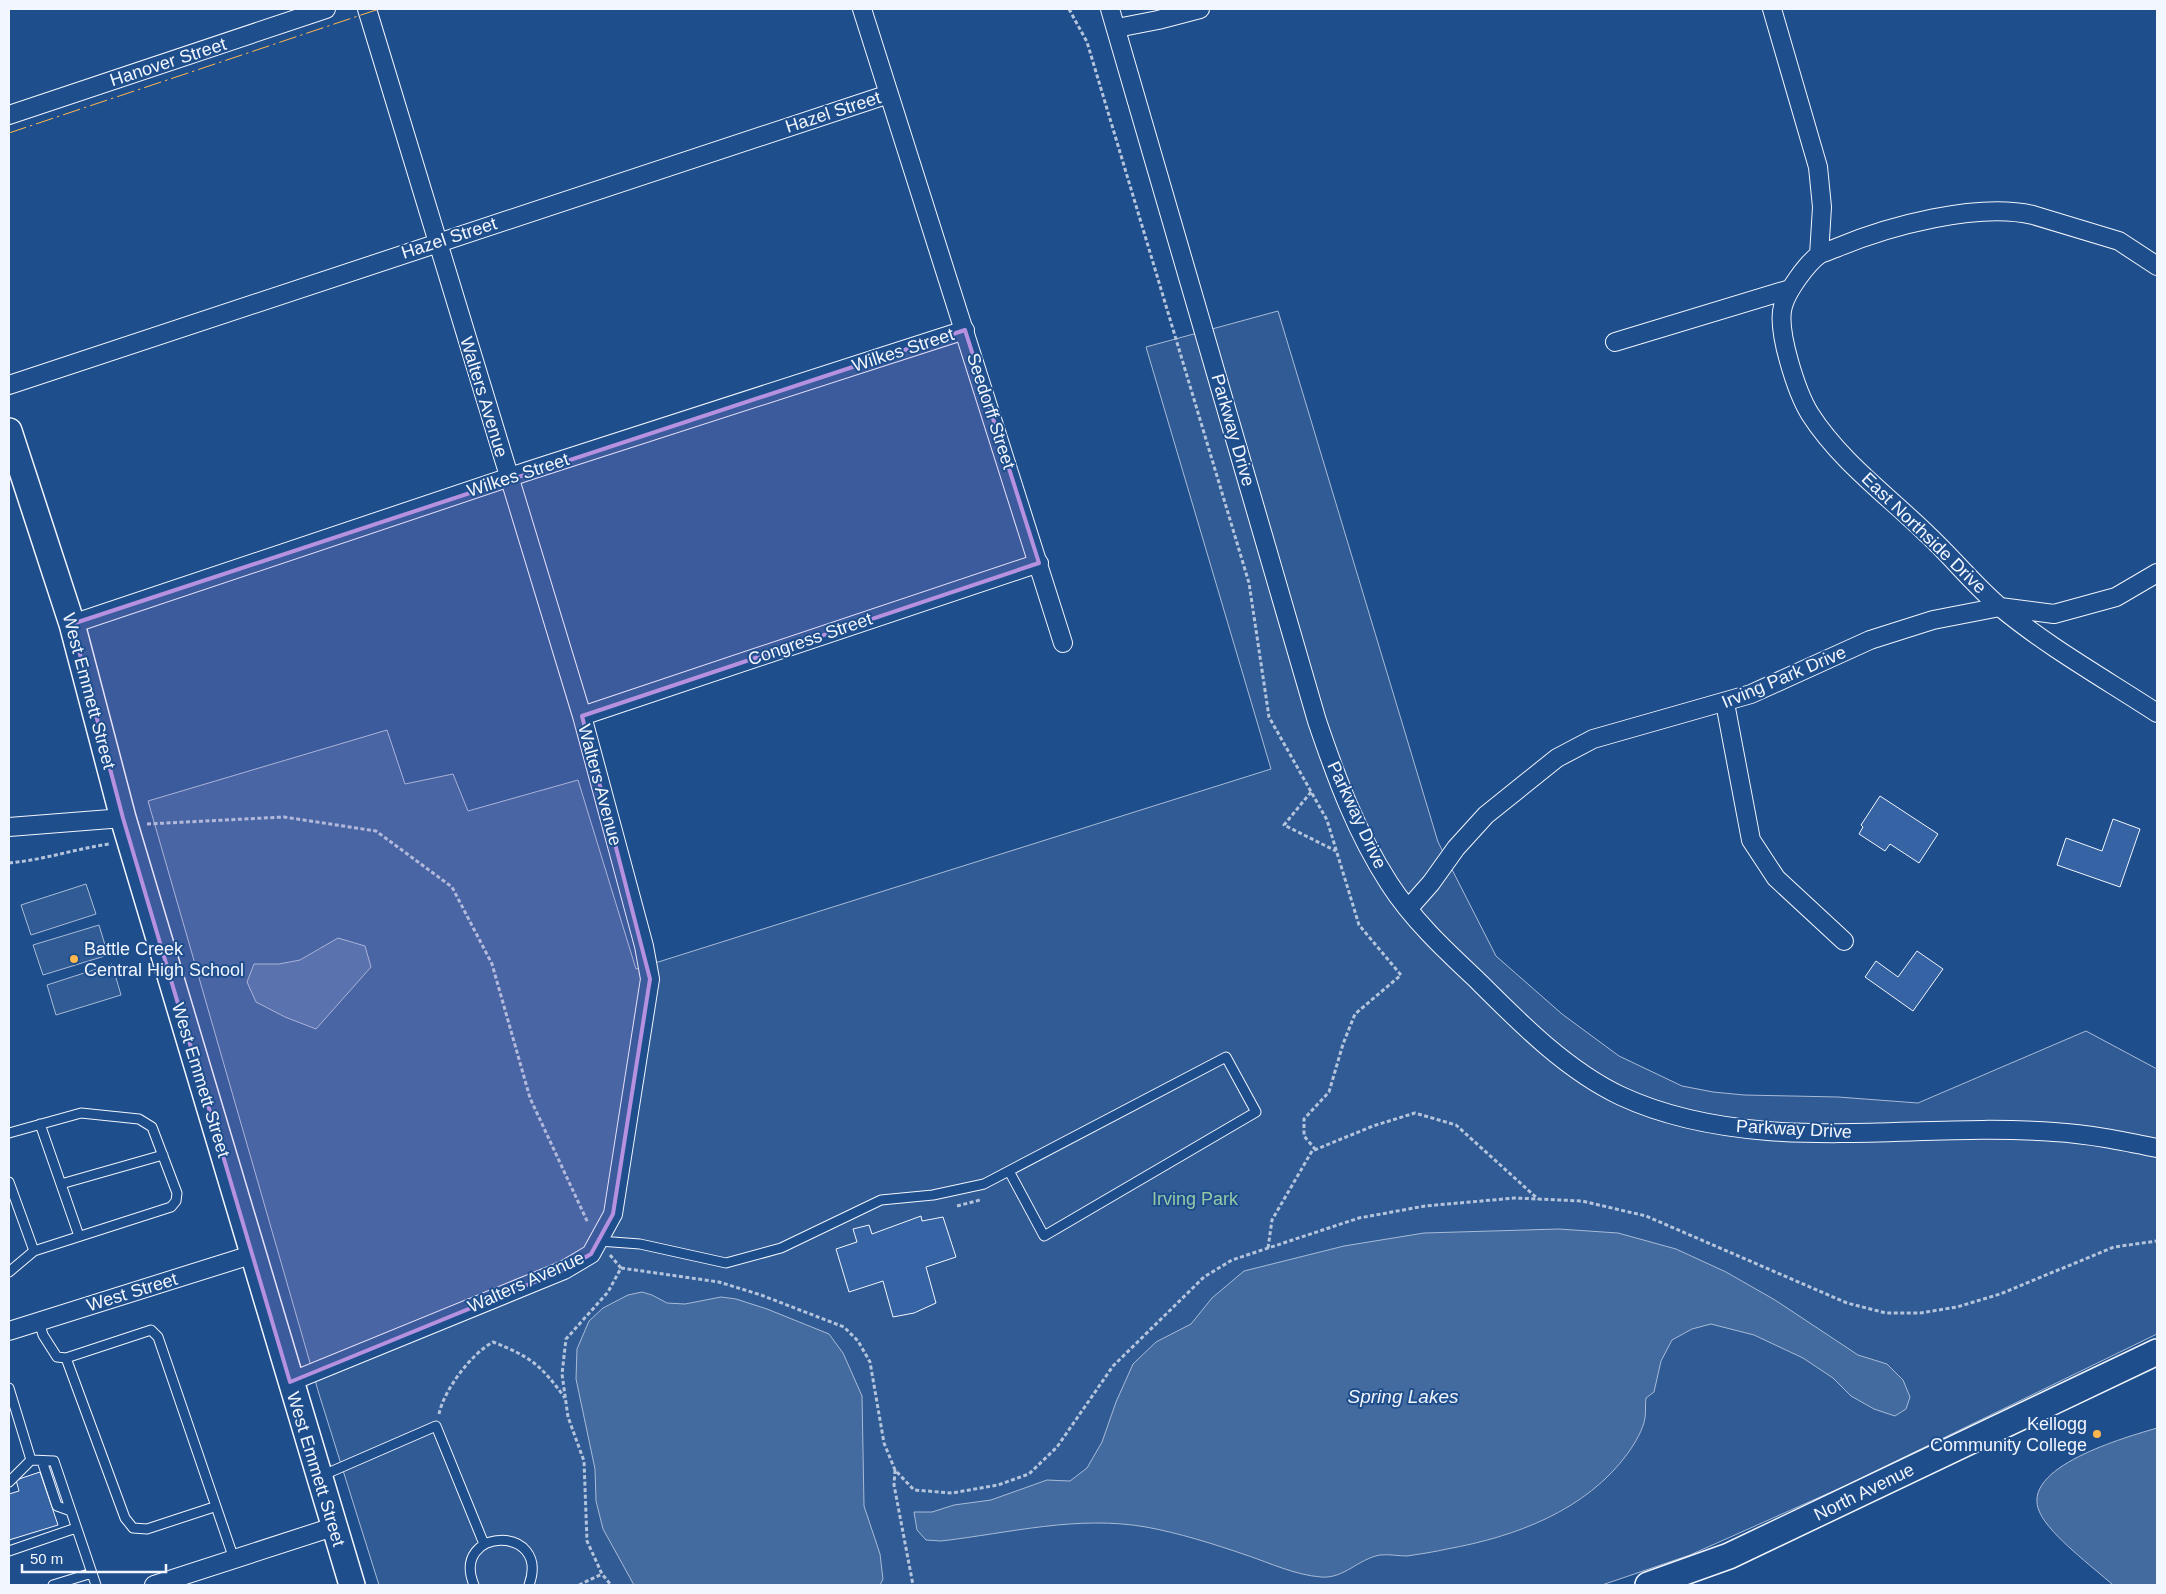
<svg xmlns="http://www.w3.org/2000/svg" width="2166" height="1594" font-family="Arial,sans-serif">
<style>
.built{fill:#305b95;stroke:#a8bbd7}
.water{fill:#446ba0;stroke:#a8bbd7}
.building{fill:#3563a3;stroke:#f2f6ff}
.lines{fill:none;stroke-linecap:round;stroke-linejoin:round}
.lane-casing{stroke:#f2f6ff;stroke-width:11}
.street-casing{stroke:#f2f6ff;stroke-width:20}
.secondary-casing{stroke:#f2f6ff;stroke-width:28}
.path{stroke:#b3c4dc;stroke-width:3;stroke-dasharray:4 2.5;stroke-linecap:butt}
.lane{stroke:#1f4e8c;stroke-width:9}
.street{stroke:#1f4e8c;stroke-width:18}
.secondary{stroke:#1f4e8c;stroke-width:25}
.power{stroke:#ffb74d;stroke-width:1;stroke-dasharray:18 4 2.5 4;stroke-linecap:butt}
.marked{fill:#b691df;fill-opacity:0.2;stroke:#b691df;stroke-width:4;stroke-linejoin:round}
.poi-dot{fill:#ffb74d;stroke:#1f4e8c;stroke-width:2}
.labels{text-anchor:middle;stroke-width:4;stroke-linejoin:round;paint-order:stroke}
.street-label{font-size:18px;fill:#f2f6ff;stroke:#1f4e8c}
.poi-label{font-size:18px;fill:#f2f6ff;stroke:#1f4e8c;text-anchor:start}
.park-label{font-size:18px;fill:#97c8a6;stroke:#1f4e8c}
.water-label{font-size:19px;font-style:italic;fill:#f2f6ff;stroke:#1f4e8c}
</style>
<rect width="100%" height="100%" fill="#1f4e8c"/>
<path class="built" d="M1278,311l160,531 58,114 66,58 57,42 63,30 31,6 31,3 94,2 80,6 168,-72 71,38v265l-310,151 -157,70 -88,30h-1223l-60,-191 -171,-593 239,-71 18,54 48,-10 15,37 110,-31 58,189 635,-200 -125,-422z
M86,884l10,30 -65,21 -10,-30z
M99,925l9,30 -65,20 -10,-30z
M112,964l9,31 -65,20 -9,-30z"/>
<path class="water" d="M338,938l27,8 6,21 -55,62 -31,-12 -29,-15 -9,-20 7,-18h25l21,-4z
M1559,1229l59,4 58,16 50,23 49,28 83,55 29,9 16,16 7,17 -4,12 -11,7 -21,-7 -23,-13 -18,-18 -30,-20 -49,-23 -43,-11 -19,5 -20,11 -11,21 -7,31 -8,6c-1,6 0,14 -1,20 -2,12 -10,25 -17,35 -42,58 -114,84 -181,96 -13,3 -27,5 -40,7 -9,0 -18,-2 -27,-1 -22,4 -36,24 -59,22 -26,-2 -51,-14 -75,-22 -32,-11 -67,-22 -100,-28 -69,-12 -136,6 -205,14l-15,-1 -9,-10 -3,-18h18l22,-7 37,-5 56,-20 23,1 17,-13 15,-26 14,-40 17,-38 23,-22 35,-18 21,-26 32,-27 100,-25 80,-13z
M642,1292l10,3 15,8 18,1 36,-7 15,2 31,10 62,25 14,19 19,43 2,110 16,48 3,25 -3,6h-246l-31,-56 -7,-28 -1,-32 -19,-90 1,-30 12,-28 14,-13 25,-13z
M2157,1428v157h-44c-19,-17 -63,-50 -73,-72 -23,-46 87,-76 117,-85z"/>
<path class="building" d="M1880,796l58,38 -19,29 -29,-19 -5,7 -26,-17 4,-7 -2,-2z
M2113,819l27,10 -20,58 -63,-22 9,-27 36,13z
M1917,951l26,18 -30,42 -48,-34 11,-16 22,16z
M921,1216l1,5 21,-4 13,40 -30,10 10,36 -22,10 -21,4 -10,-36 -34,11 -13,-43 21,-7 -4,-13 16,-4 3,9z
M40,1472l18,53 -49,15v-46l10,-3 -3,-11z"/>
<g class="lines">
<defs>
<path id="lane" d="M40,1124l39,112
M9,1133l72,-20 58,6 13,8 25,66 -1,8 -5,6 -137,44 -25,21
M9,1182l25,69
M61,1184l102,-29
M599,1241l41,3 86,19 55,-15 100,-48 52,-5 51,-11 242,-127 30,55 -212,124 -35,-65
M39,1321l4,14 14,22 9,1 85,-28 7,7 76,222
M66,1358l59,160 8,10 14,1 67,-22
M9,1388l22,72 23,1 42,124
M42,1461l15,45 14,5
M321,1476l115,-50 48,118
M9,1482l22,-22
M9,1551l67,-23
M53,1585l39,-12
M474,1585c-24,-58 77,-61 55,0"/>
<path id="street" d="M862,9l201,634
M1110,9l207,712c19,56 39,111 72,162 23,36 56,67 87,96 43,43 90,91 145,117 45,21 98,31 147,35 95,7 191,-6 286,1 35,2 69,9 103,16
M1772,9l46,158 4,40 -3,48
M1117,28l41,-8 42,-11
M9,115l317,-106
M2157,266l-38,-25 -86,-26c-55,-13 -145,11 -197,33 -5,2 -11,4 -16,6 -13,9 -33,37 -37,52 -7,24 14,87 27,108 30,47 77,81 117,120 25,23 47,51 73,73 48,40 105,72 157,106
M1615,342l175,-53
M9,385l880,-291
M72,624l456,-153 437,-141
M1725,703l26,137 25,38 68,63
M582,716l457,-153
M9,827l114,-9
M1408,909l23,-26 25,-35 30,-33 71,-57 36,-19 158,-45 119,-54 63,-20 67,-13 54,7 62,-17 41,-24
M9,1331l245,-77
M290,1382l274,-112 27,-16 22,-40 37,-235 -6,-33 -62,-230 -215,-707
M154,1585l179,-58"/>
<path id="secondary" d="M9,431l63,193 51,194 229,767
M1648,1585l81,-29 428,-204"/>
</defs>
<use href="#lane" class="lane-casing"/>
<use href="#street" class="street-casing"/>
<use href="#secondary" class="secondary-casing"/>
<path class="path" d="M1069,9l18,33 162,541 20,134 58,103 32,105 42,50 -46,39 -12,30 -14,48 -25,27v17l11,13
M1311,792l-27,33 52,26
M147,824l137,-7 92,14 76,56 40,77 38,134 58,125
M9,863c34,-3 66,-14 100,-19
M957,1206l23,-6
M1268,1248l4,-28 40,-69 61,-25 42,-13 41,12 82,74
M610,1255l11,13 -13,24 -42,47 -4,35 6,43 16,44 3,80 15,33 9,11
M621,1268l98,14 42,13 83,32 14,14 12,21 14,81 11,27 19,20 38,3 46,-8 31,-11 28,-27 56,-81 91,-89 28,-17 127,-42 66,-12 90,-8 67,3 64,15 201,87 39,10h34l37,-6 43,-13 114,-47 43,-6
M439,1414c5,-24 32,-60 54,-72 38,15 48,23 72,56
M895,1470l-1,15 19,100
M579,1585l23,-11"/>
<use href="#lane" class="lane"/>
<use href="#street" class="street"/>
<use href="#secondary" class="secondary"/>
<path class="power" d="M9,133l370,-124"/>
</g>
<path class="marked" d="M965,330l74,233 -457,153 68,263 -37,235 -22,40 -27,16 -274,112 -167,-564 -51,-194z"/>
<g class="poi-dot">
<circle cx="74" cy="959" r="5"/>
<circle cx="2097" cy="1434" r="5"/>
</g>
<g class="labels">
<g class="street-label">
<text transform="translate(168 62) rotate(-18)" y="6">Hanover Street</text>
<text transform="translate(833 112) rotate(-18)" y="6">Hazel Street</text>
<text transform="translate(449 238) rotate(-18)" y="6">Hazel Street</text>
<text transform="translate(903 350) rotate(-18)" y="6">Wilkes Street</text>
<text transform="translate(484 397) rotate(73)" y="6">Walters Avenue</text>
<text transform="translate(991 411) rotate(72)" y="6">Seedorff Street</text>
<text transform="translate(1233 430) rotate(74)" y="6">Parkway Drive</text>
<text transform="translate(518 475) rotate(-18)" y="6">Wilkes Street</text>
<text transform="translate(1924 533) rotate(44)" y="6">East Northside Drive</text>
<text transform="translate(810 639) rotate(-19)" y="6">Congress Street</text>
<text transform="translate(1784 677) rotate(-23)" y="6">Irving Park Drive</text>
<text transform="translate(89 691) rotate(75)" y="6">West Emmett Street</text>
<text transform="translate(600 785) rotate(75)" y="6">Walters Avenue</text>
<text transform="translate(1357 815) rotate(65)" y="6">Parkway Drive</text>
<text transform="translate(201 1080) rotate(73)" y="6">West Emmett Street</text>
<text transform="translate(1794 1129) rotate(3)" y="6">Parkway Drive</text>
<text transform="translate(526 1282) rotate(-24)" y="6">Walters Avenue</text>
<text transform="translate(132 1292) rotate(-17)" y="6">West Street</text>
<text transform="translate(316 1469) rotate(73)" y="6">West Emmett Street</text>
<text transform="translate(1864 1492) rotate(-26)" y="6">North Avenue</text>
</g>
<g class="poi-label">
<text x="84" y="955">Battle Creek<tspan x="84" dy="21">Central High School</tspan></text>
<text x="2087" y="1430" text-anchor="end">Kellogg<tspan x="2087" dy="21">Community College</tspan></text>
</g>
<g class="park-label">
<text x="1195" y="1205">Irving Park</text>
</g>
<g class="water-label">
<text x="1403" y="1403">Spring Lakes</text>
</g>
</g>
<rect width="2166" height="1594" fill="none" stroke="#f2f6ff" stroke-width="20"/>
<path d="M22 1564v8h144v-8" fill="none" stroke="#f2f6ff" stroke-width="2.5"/>
<text x="30" y="1564" font-size="15" fill="#f2f6ff" stroke="#1f4e8c" stroke-width="4" paint-order="stroke">50 m</text>
</svg>
